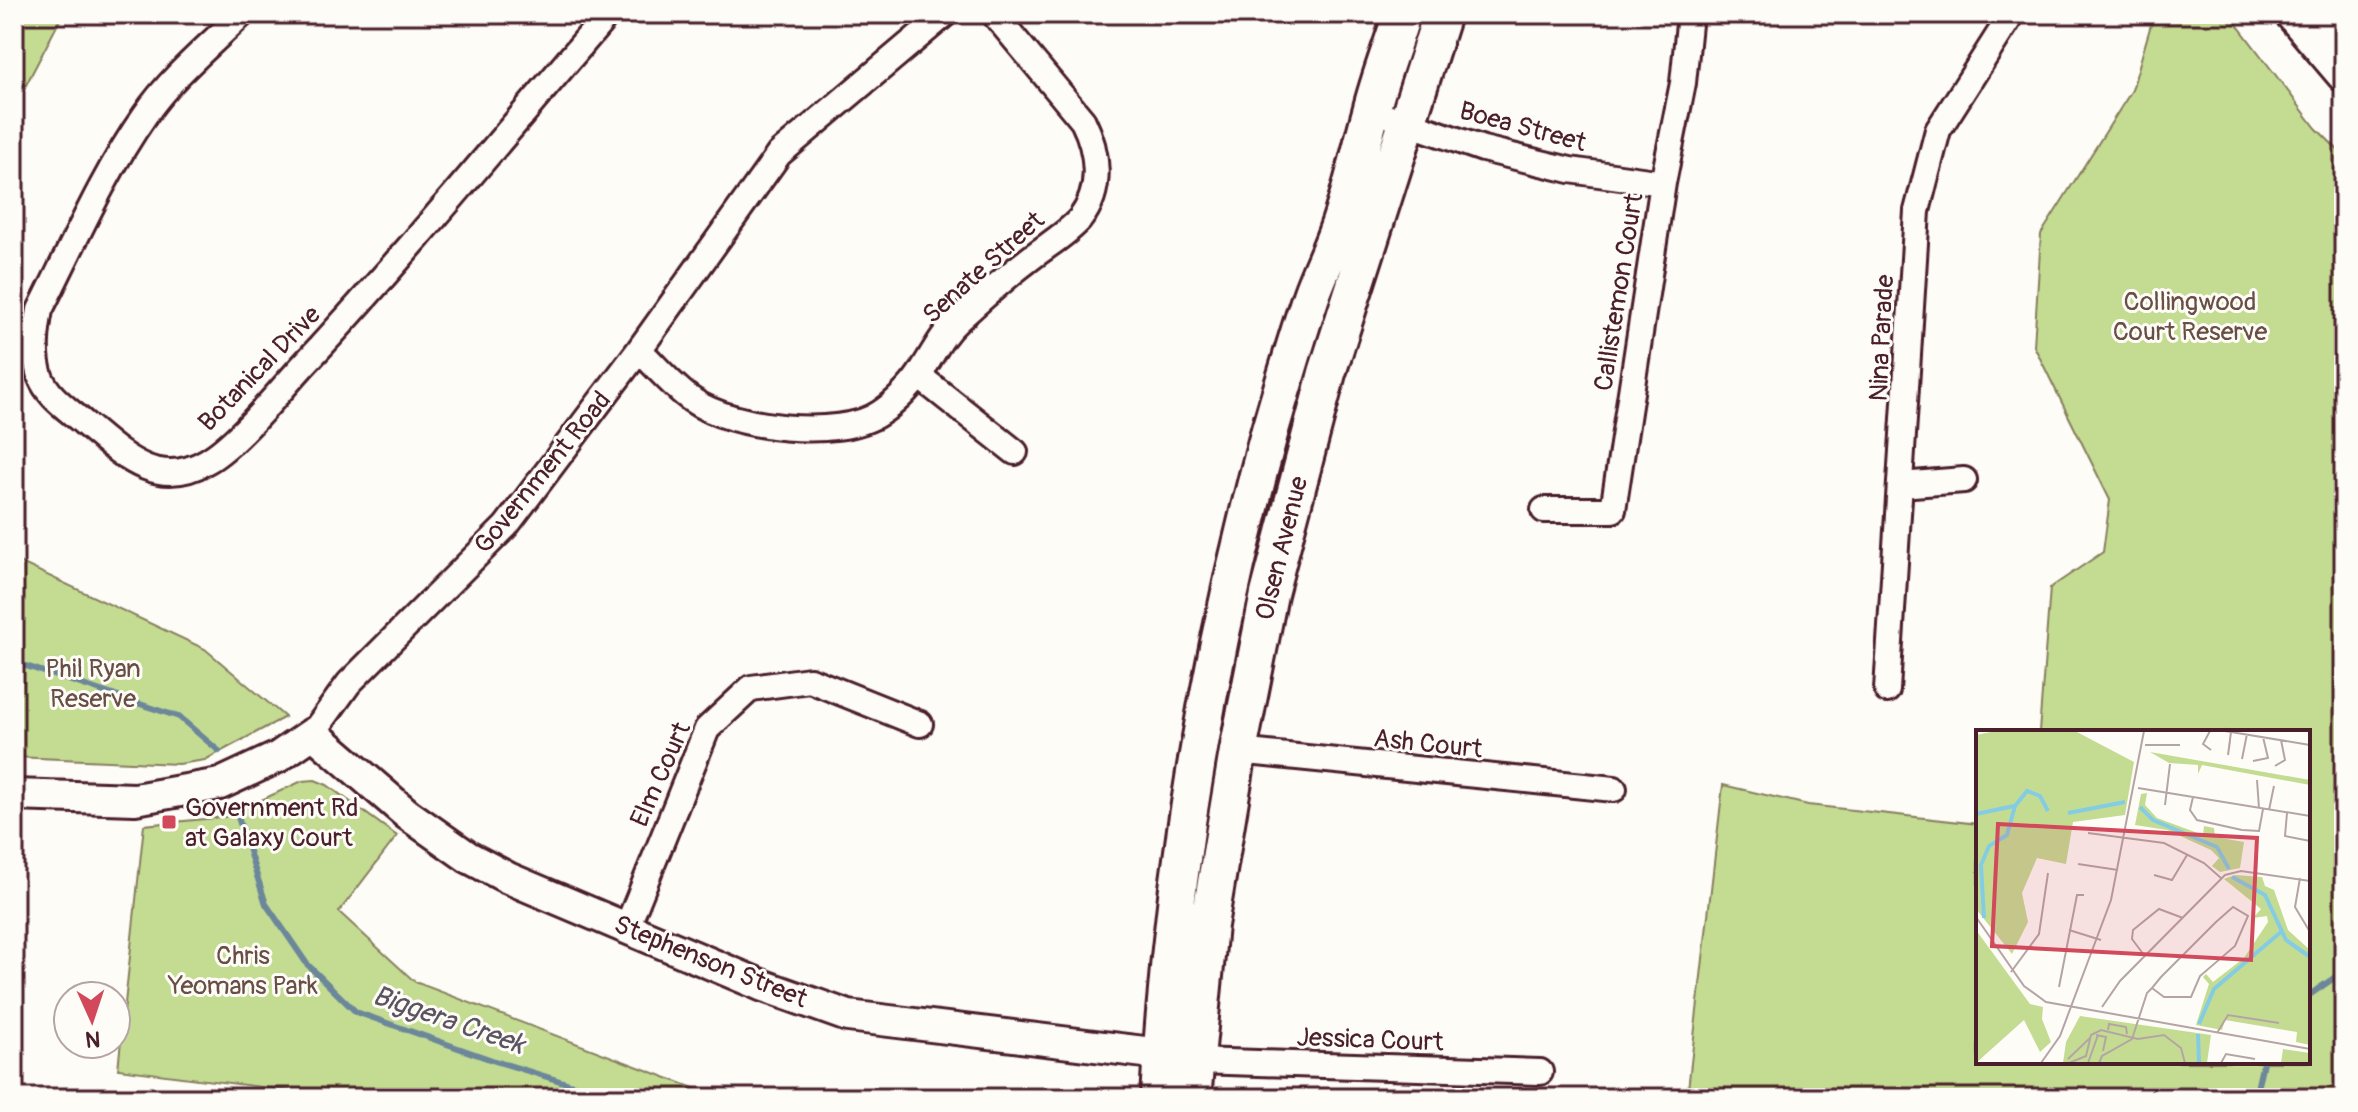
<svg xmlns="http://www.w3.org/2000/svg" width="2358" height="1112" font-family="Pangolin,sans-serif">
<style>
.green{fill:#c4dc92;stroke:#877e5e;stroke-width:2}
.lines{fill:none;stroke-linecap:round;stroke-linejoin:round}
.stream{stroke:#6c879a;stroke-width:6}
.minor-casing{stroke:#4a1f2b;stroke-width:30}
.tertiary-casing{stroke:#4a1f2b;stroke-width:36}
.secondary-casing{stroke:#4a1f2b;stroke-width:40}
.primary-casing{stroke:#4a1f2b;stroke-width:42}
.minor{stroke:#fdfcf7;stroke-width:24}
.tertiary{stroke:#fdfcf7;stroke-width:30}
.secondary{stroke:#fdfcf7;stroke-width:34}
.primary{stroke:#fdfcf7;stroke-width:36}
.poi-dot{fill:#d1495b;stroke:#fdfcf7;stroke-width:3}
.labels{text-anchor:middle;stroke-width:6;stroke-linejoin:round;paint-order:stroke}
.street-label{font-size:26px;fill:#4a1f2b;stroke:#fdfcf7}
.park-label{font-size:26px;fill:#684e45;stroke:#fdfcf7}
.poi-label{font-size:26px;fill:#4a1f2b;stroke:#fdfcf7;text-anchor:start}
.water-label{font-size:28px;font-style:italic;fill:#5b5362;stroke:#fdfcf7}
.inset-river{fill:none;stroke:#83cce4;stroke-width:4}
.inset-road{fill:none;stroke:#b5a4a5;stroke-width:2}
.view{fill:#d1495b;fill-opacity:0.15;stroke:#d1495b;stroke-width:4}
.inset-edge{fill:none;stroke:#4a1f2b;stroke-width:4}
</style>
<rect width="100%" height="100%" fill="#fdfcf7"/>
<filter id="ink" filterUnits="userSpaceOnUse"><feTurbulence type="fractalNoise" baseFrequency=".0125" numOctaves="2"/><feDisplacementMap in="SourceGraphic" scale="16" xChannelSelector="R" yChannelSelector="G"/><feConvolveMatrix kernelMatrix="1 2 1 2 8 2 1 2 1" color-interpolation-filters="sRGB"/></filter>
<g filter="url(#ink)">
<path class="green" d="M14,14h49l-49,94z
M2154,14h75l87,114 28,28v942h-657l36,-313 85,20 170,19v238h330v-330h-269l11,-144 53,-36 7,-52 -76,-154 7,-112 91,-144z
M14,557l5,5 186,87 80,68 -80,43 -26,4 -165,-7z
M315,780l12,5 70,51 -58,76 76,70 305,116h-373l-229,-29 26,-244 81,-8 77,-36z"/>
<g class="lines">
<path class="stream" d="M14,17l3,-3
M14,662l165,55 40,34
M237,814l29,90 41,60 49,48 139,49 120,37
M2308,996l36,-25
M2255,1098l8,-36"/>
<defs>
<path id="minor" d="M242,14c-33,32 -71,63 -97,101 -42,60 -72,130 -105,195 -4,21 -7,44 0,66 8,21 28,33 45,48 36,30 72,67 122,37 33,-19 75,-74 103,-103 103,-111 199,-229 298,-344
M1394,118l89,31 87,21 93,13
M639,350c17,16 34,37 53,50 39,28 148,41 188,13 14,-9 30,-25 39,-38 13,-19 22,-40 39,-55 22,-20 45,-41 69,-59 17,-14 39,-26 53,-42 23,-29 18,-68 3,-98l-89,-107
M919,376l96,76
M1900,485l64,-5
M1544,510h69l50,-327 20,-100 7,-69
M1887,690l30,-479 21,-81 74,-116
M313,733l36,-50 157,-157 133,-176 140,-196 166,-140
M1238,751l376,38
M627,927l80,-198 44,-41 59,-8 110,44
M1183,1058l14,3 343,11"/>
<path id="tertiary" d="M14,795l121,4 85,-15 58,-27 35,-24 94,81 61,43 40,21 253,107 87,31 313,38"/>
<path id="secondary" d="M2293,14l51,60
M2336,14l8,11"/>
<path id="primary" d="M1159,1098c12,-225 52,-451 111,-668 13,-45 26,-90 41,-134 8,-23 19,-44 27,-67 14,-39 22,-78 33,-117 8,-33 21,-65 31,-98
M1192,1098l17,-173 29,-174 31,-157 58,-221 115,-359"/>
</defs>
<use href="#minor" class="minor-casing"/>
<use href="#tertiary" class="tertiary-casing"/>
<use href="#secondary" class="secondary-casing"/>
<use href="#primary" class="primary-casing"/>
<use href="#minor" class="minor"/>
<use href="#tertiary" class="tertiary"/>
<use href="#secondary" class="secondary"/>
<use href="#primary" class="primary"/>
</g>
</g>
<rect class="poi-dot" x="161" y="814" width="16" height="16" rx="4"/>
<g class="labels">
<g class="street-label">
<text transform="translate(1523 126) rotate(15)" y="9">Boea Street</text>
<text transform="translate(983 267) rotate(-42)" y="9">Senate Street</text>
<text transform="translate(1618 292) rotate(-81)" y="9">Callistemon Court</text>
<text transform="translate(1881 338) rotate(-87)" y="9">Nina Parade</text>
<text transform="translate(259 368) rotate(-46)" y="9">Botanical Drive</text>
<text transform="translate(542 472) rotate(-51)" y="9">Government Road</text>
<text transform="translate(1281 548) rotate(-76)" y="9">Olsen Avenue</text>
<text transform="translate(1428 743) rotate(6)" y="9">Ash Court</text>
<text transform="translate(660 774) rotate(-66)" y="9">Elm Court</text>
<text transform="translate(711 961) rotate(22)" y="9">Stephenson Street</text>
<text transform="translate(1370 1039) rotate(2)" y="9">Jessica Court</text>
</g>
<g class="park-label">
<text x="2190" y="310">Collingwood<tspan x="2190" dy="30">Court Reserve</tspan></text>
<text x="93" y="677">Phil Ryan<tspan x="93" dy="30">Reserve</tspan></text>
<text x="243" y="964">Chris<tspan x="243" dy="30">Yeomans Park</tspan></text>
</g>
<g class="poi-label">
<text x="185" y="816">Government Rd<tspan x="185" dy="30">at Galaxy Court</tspan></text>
</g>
<g class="water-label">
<text transform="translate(449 1019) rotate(19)" y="10">Biggera Creek</text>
</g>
</g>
<g transform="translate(1976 730)">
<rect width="334" height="334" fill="#fdfcf7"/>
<path d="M20,1h79l59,31 -9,53 -52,7 -7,42 -29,-6 -15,35 6,29 -16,32 -36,-45v-174zM174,22l160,28v5l-108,-20 -4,9v-9l-29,-2zM171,63l-2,12 12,13 46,17 1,-9 10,2 1,9 29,5 -4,26 -20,4 -8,-6 7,-8 -8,-8 -44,-20 -32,-5 6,-31zM259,145l27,2 3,9 9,4 14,40 22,20v95l-14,-3 1,-10 -72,-12 -3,10 -26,-5 13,-41 -6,-7 3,-3 7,8 31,-24 24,-36 -1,-6 -14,2 8,-9 -37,-30zM0,200l54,74 13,3 -1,12 9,23 -11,10 -16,-32 -48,43zM104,286l131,19 -4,28h-144l3,-21zM307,319l27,4v10h-29z" fill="#c4dc92"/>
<path class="inset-river" d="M164,77l13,13 64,27 12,22M92,83l57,-11M0,84l38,-8M256,147l33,18 21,45 24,17M8,188l-3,-53 8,-19 18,-11 8,-29 12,-15 13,5 8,15M223,294l15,-35 68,-58M222,304l1,29"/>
<path class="inset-road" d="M234,1l-7,13 8,6M249,1l85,14M254,11l-2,14 3,-23M169,15h35M266,29l5,-25M277,31l15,-3 -5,-21M299,36l10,-6 -4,-20M281,50l2,28M162,58l172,28M217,67l-3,13 7,10 45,10 17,1 4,-22M189,75l5,-41M293,80l5,-24M311,83l-2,23 25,5M112,103l76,10 40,20 17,15M102,134l40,6M178,145l18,5 15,-25M324,148l-5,29 15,25M0,187l48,69 22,16 264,47M93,200l32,10M168,225l-12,-16 1,-9 26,-21 24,9M35,242l28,-38 9,-61M83,257l18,-92h7M126,277l18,-26 105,-106 16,-4 69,10M132,300l1,-6 17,3 1,7M241,303l11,-18 51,8M120,305l10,2 -3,14M92,329l23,-22M65,333l19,-27 51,-136 33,-169M93,333l17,-7 5,-21 10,-5 37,9 26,-4 17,13 4,15M112,333l10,-28M123,333l3,-7 30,-17 15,-46 5,-5 9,-11 55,-55 17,-15 15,9 -13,30 -35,30 -9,21h-27l-12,-9M245,333l5,-9 29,5"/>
<path class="view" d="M22,94l259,14 -6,122 -259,-14z"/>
<rect width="334" height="334" class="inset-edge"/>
</g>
<rect width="2358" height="1112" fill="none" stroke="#fdfcf7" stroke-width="48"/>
<rect x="24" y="24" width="2310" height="1064" fill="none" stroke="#4a1f2b" stroke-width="3" filter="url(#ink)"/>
<g transform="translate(92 1020) rotate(177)"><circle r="38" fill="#fdfcf7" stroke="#b5a4a5" stroke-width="2"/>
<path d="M0-6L14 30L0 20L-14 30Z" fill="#d1495b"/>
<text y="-12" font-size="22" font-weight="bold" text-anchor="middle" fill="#4a1f2b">N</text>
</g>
</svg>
